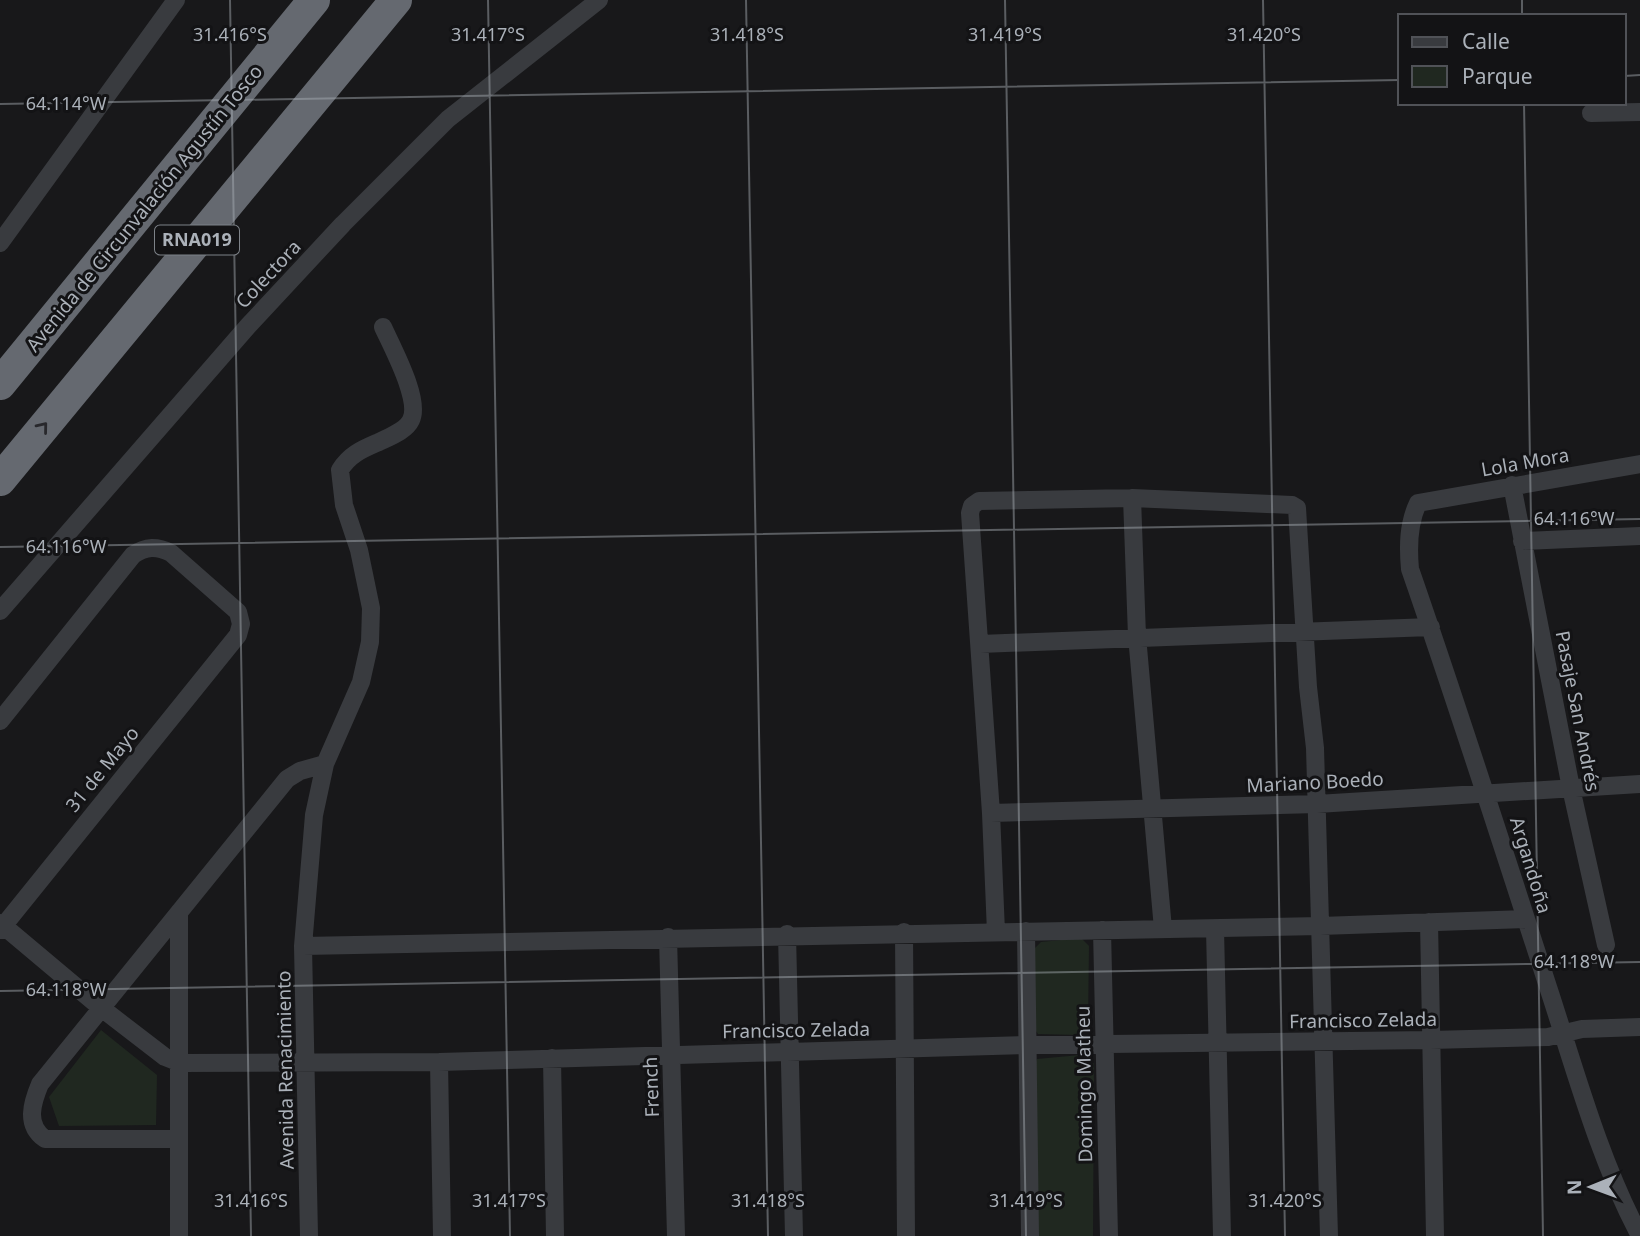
<svg xmlns="http://www.w3.org/2000/svg" width="1640" height="1236" font-family="'Noto Sans',sans-serif">
<style>
.green{fill:#202820}
.lines{fill:none;stroke-linecap:round;stroke-linejoin:round}
.minor{stroke:#393b3f;stroke-width:18}
.motorway{stroke:#656970;stroke-width:32}
.oneway{stroke:#28282c}
.ticks{fill:none;stroke:#abb1b9;stroke-width:2;stroke-opacity:0.45}
.labels{text-anchor:middle;stroke-width:6;stroke-linejoin:round;paint-order:stroke}
.shield{fill:#131315;stroke:#7d8288;stroke-width:2}
.shield-label{font-size:18px;font-weight:bold;fill:#abb1b9}
.street-label{font-size:19px;fill:#abb1b9;stroke:#131315}
.ticks-label{font-size:18px;text-anchor:middle;fill:#abb1b9;stroke:#131315;stroke-width:6;stroke-linejoin:round;paint-order:stroke}
</style>
<rect width="100%" height="100%" fill="#18181a"/>
<path class="green" d="M1081,938l8,8 -1,79 -10,10 -40,-1 -5,-7 2,-79 6,-6z
M101,1030l56,45 -1,50 -97,1 -10,-29z
M1080,1055l9,3 5,6 -1,172h-55l-4,-170 3,-7z"/>
<g class="lines">
<path class="minor" d="M1591,113l49,-1
M0,243l176,-243
M1640,464l-222,39c-10,21 -10,44 -8,66 49,141 94,282 140,424 26,80 50,168 90,243
M1512,485l59,303 35,157
M1132,498l5,138 26,293
M1522,541l118,-5
M0,611l248,-285 95,-102 105,-105 151,-119
M980,644l451,-17
M0,721l133,-166c13,-9 24,-9 38,-2l67,59 3,12 -3,11 -238,295
M991,813l326,-9 323,-20
M179,912v324
M1429,922l6,314
M0,923l100,84 65,50 15,6 259,-1 589,-17 403,-5 117,-3 34,-8 58,-2
M1215,929l7,307
M1102,930l7,306
M1026,931l4,305
M904,932l2,304
M996,932l-5,-119 -21,-300 2,-7 7,-5 153,-3 160,7 5,3 11,179 7,61 14,488
M787,934l7,302
M668,937l8,299
M303,946l1017,-20 206,-7
M552,1058l3,178
M439,1062l3,174
M178,1139h-133c-20,-14 -13,-36 -5,-55l247,-305 13,-8 25,-7
M309,1236l-6,-290 11,-131 11,-51 36,-82 9,-40 1,-34 -12,-58 -15,-45 -4,-35c10,-16 23,-21 39,-28 10,-5 27,-11 32,-22 10,-20 -19,-73 -28,-93"/>
<path class="motorway" d="M0,384l314,-384
M0,480l396,-480"/>
</g>
<defs><path id="oneway-chevron" d="M-2-3.5L2.5 0L-2 3.5" fill="none" stroke-width="1.6" stroke-linecap="round" stroke-linejoin="round" transform="scale(1.75)"/></defs>
<use class="oneway" href="#oneway-chevron" transform="translate(43 427) rotate(-51)"/>
<path class="ticks" d="M230,0l21,1236M488,0l22,1236M746,0l22,1236M1005,0l21,1236M1263,0l22,1236M1522,0v16M1624,76l16,-1M1524,103l19,1133M0,104l1400,-24M0,547l1640,-28M0,991l1640,-29"/>
<g class="labels">
<rect class="shield" x="155" y="225.5" width="84" height="29" rx="5"/>
<g class="shield-label">
<text x="197" y="246">RNA019</text>
</g>
<g class="street-label">
<text transform="translate(144 208) rotate(-51)" y="7">Avenida de Circunvalación Agustín Tosco</text>
<text transform="translate(268 274) rotate(-47)" y="7">Colectora</text>
<text transform="translate(1525 462) rotate(-10)" y="7">Lola Mora</text>
<text transform="translate(1578 711) rotate(79)" y="7">Pasaje San Andrés</text>
<text transform="translate(102 769) rotate(-51)" y="7">31 de Mayo</text>
<text transform="translate(1315 782) rotate(-3)" y="7">Mariano Boedo</text>
<text transform="translate(1531 865) rotate(73)" y="7">Argandoña</text>
<text transform="translate(1363 1020) rotate(-1)" y="7">Francisco Zelada</text>
<text transform="translate(796 1030) rotate(-1)" y="7">Francisco Zelada</text>
<text transform="translate(285 1070) rotate(-91)" y="7">Avenida Renacimiento</text>
<text transform="translate(1084 1084) rotate(-91)" y="7">Domingo Matheu</text>
<text transform="translate(651 1087) rotate(-92)" y="7">French</text>
</g>
</g>
<g class="ticks-label">
<text x="230" y="41">31.416°S</text>
<text x="488" y="41">31.417°S</text>
<text x="747" y="41">31.418°S</text>
<text x="1005" y="41">31.419°S</text>
<text x="1264" y="41">31.420°S</text>
<text x="66" y="110">64.114°W</text>
<text x="1574" y="525">64.116°W</text>
<text x="66" y="553">64.116°W</text>
<text x="1574" y="968">64.118°W</text>
<text x="66" y="996">64.118°W</text>
<text x="251" y="1207">31.416°S</text>
<text x="509" y="1207">31.417°S</text>
<text x="768" y="1207">31.418°S</text>
<text x="1026" y="1207">31.419°S</text>
<text x="1285" y="1207">31.420°S</text>
</g>
<rect x="1398" y="14" width="228" height="91" fill="#131315" stroke="#505257" stroke-width="2"/>
<rect x="1412" y="37" width="35" height="10" fill="#393b3f" stroke="#505257" stroke-width="2"/>
<text x="1462" y="49" font-size="21" fill="#abb1b9">Calle</text>
<rect x="1412" y="66" width="35" height="21" fill="#202820" stroke="#505257" stroke-width="2"/>
<text x="1462" y="84" font-size="21" fill="#abb1b9">Parque</text>
<g transform="translate(1591 1187) rotate(269)" stroke="#131315" stroke-width="5" paint-order="stroke">
<path d="M0-5L12 26L0 18L-12 26Z" fill="#abb1b9"/>
<text y="-10" font-size="19" font-weight="bold" text-anchor="middle" fill="#abb1b9">N</text>
</g>
</svg>
